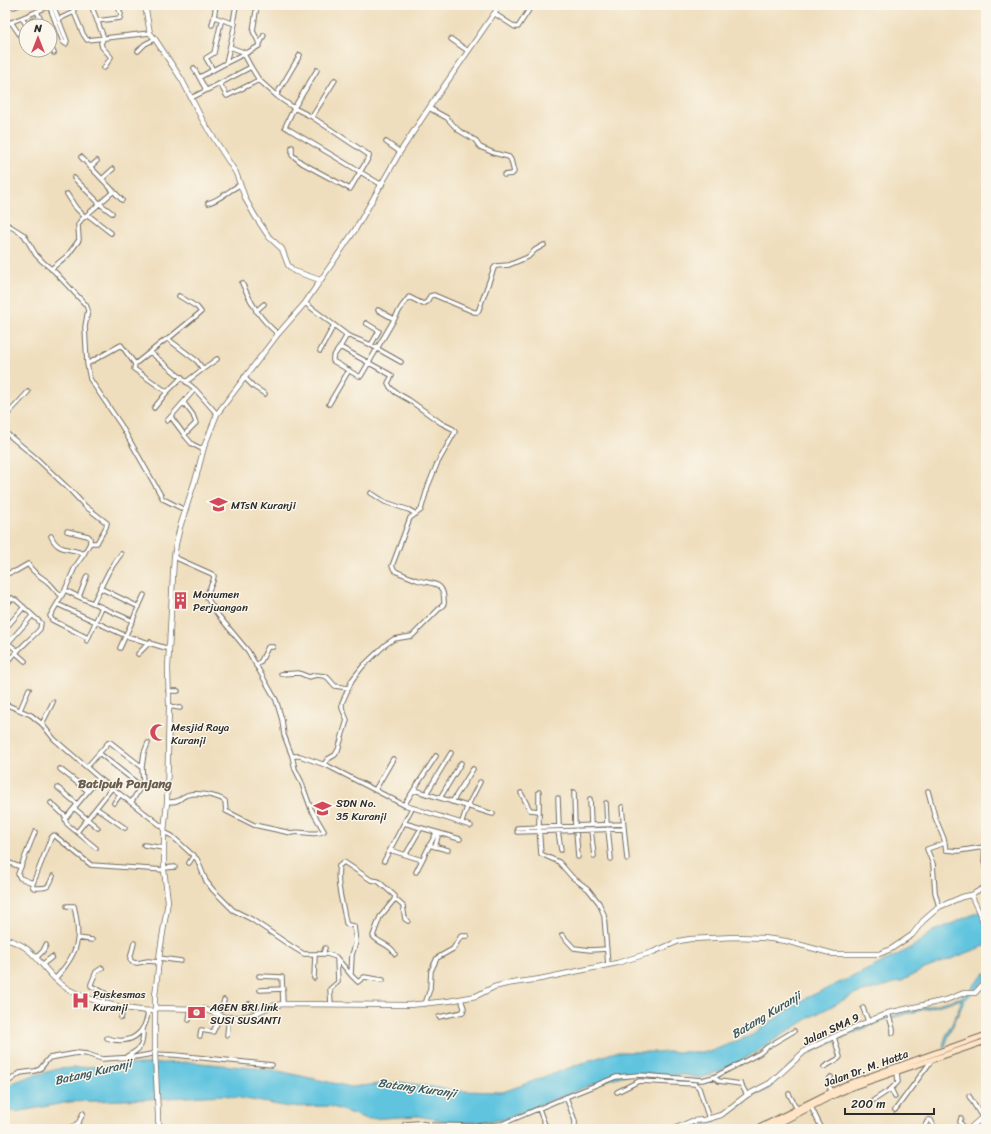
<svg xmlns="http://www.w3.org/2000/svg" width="991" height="1134" font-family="Sriracha,sans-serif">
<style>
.water{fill:#61c4df;stroke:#467885}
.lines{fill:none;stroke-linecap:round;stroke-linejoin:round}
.minor-casing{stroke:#706a5e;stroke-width:5.5}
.tertiary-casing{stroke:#706a5e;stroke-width:6}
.secondary-casing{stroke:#706a5e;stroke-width:7}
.minor{stroke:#fff;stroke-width:3.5}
.tertiary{stroke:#fff;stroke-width:4.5}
.secondary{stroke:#ffe4c6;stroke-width:5}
.tertiary-bridge-casing{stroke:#706a5e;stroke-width:6;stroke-linecap:butt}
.tertiary-bridge{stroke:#fff;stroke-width:4.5}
.labels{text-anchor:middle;stroke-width:3;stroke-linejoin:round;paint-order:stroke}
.poi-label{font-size:11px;fill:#2b2b2b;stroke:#fbf7ec;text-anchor:start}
.street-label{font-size:11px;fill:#2b2b2b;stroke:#fbf7ec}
.water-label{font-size:12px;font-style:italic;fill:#3b5961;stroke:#fbf7ec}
.quarter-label{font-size:13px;font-weight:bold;fill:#6a5e50;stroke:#fbf7ec}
</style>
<rect width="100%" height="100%" fill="#fbf7ec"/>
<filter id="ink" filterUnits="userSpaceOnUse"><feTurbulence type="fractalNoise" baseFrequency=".025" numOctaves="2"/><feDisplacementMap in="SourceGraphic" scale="8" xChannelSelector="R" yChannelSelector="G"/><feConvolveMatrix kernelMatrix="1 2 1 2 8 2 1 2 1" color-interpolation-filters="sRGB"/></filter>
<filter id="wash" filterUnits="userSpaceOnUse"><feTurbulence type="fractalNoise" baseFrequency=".012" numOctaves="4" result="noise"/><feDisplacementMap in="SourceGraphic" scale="16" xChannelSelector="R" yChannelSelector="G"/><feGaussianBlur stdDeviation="0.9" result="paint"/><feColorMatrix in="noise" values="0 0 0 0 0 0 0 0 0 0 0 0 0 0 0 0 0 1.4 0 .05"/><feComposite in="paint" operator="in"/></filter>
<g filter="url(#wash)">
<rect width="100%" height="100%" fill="#efdebd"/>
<path class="water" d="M986,909v38l-1,-1 -63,24 -20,11 -49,14 -44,23 -69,44 -30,13 -10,3 -15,-3 -57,-1 -40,12 -85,34 -45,3 -41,-7 -50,3 -37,-13 -41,1 -65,-12 -74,4 -81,3 -53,10 -11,-4v-22l23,-9 30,-8 57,-4 75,-3 84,8 77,17 48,-5 59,9 45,1 74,-27 38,-13h94l43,-17 52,-36 61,-28 46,-23 21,-16z
M986,972v7l-22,22 -14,31 -5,14 -2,2c1,-15 12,-26 16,-40 2,-4 1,-6 3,-9l-81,22 -59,26 -16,8 -9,6 -27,27 -18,9 -20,15 -20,11 -19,6h-12l9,-4 21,-4 19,-10 21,-15 17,-10 40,-36 72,-31 83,-22z"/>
</g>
<g filter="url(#ink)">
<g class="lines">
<defs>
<path id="minor" d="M49,5l14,37 3,2 1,-3 -14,-36
M71,5l12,29 4,6 63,-7
M91,5l13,33
M216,5l-2,12 9,3
M257,5l-4,26 5,10 1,5
M14,7l5,-2
M92,7l14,-2
M37,11l6,15
M495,14l20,13h3l14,-22
M22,18l5,8
M59,19l15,-7
M31,21l9,-3
M97,21l23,-3 1,-4 -4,-9
M11,22l15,22
M233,23l3,-18
M7,24l43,-18
M212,25l2,-8
M451,39l17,12
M50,45l4,8
M230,47l16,6
M30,50h3
M138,51l7,-7 10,-5
M245,54l14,-8 5,-11
M251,67l8,13 19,17
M104,68l7,-11 -9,-10 -1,-4 3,-5
M194,68l12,22
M317,70l-23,38 -9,19 97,58
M200,77l26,-14 9,-39 -12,-4 -2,2 -7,31 -8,5 7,12
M220,84l7,12 32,-16
M191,98l24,-12 36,-19 -7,-13 -18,9
M429,108l18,10 11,12 17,10 5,7 14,6 15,4 2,3 3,12 -2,2 -8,1
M312,117l23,-37
M386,142l14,10
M292,147v8l10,8 48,26 19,-32v-2l-57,-38 -18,-9 -16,-11 -1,-3 23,-39
M81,157l41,43
M90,167l7,-6
M74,178l26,26 12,9
M102,179l11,-10
M67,194l9,14 9,9
M208,203c12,-3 21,-13 32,-18
M88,215l23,18
M5,223l19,12 12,20 7,7 12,10 31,33 2,5 -3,17 2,37 3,15 31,46 42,74 20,10h3
M51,269l17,-14 11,-15 -1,-15 3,-5 33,-29
M242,283c11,23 16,34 36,51
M179,296l18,11 4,5 -33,27 29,22 6,8 -17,13
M305,303l42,32 22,9 32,18
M378,310l16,9
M256,311l8,-7
M366,323l13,8 -8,14
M168,339l-3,1 -30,24 -1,5 33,23 15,-15
M340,347l-7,10v4l25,15h3l41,-70 7,-9 14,7 4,-2 3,-6 4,-1 40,17h4l16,-44 2,-2 13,-1 19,-8 7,-7 9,-5
M320,351l14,-26
M150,352l45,37 22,25
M87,364l34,-19 14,19
M203,369l14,-10
M244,377l10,10 11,7
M184,403l9,12 3,8 -12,12
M329,404l20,-34
M154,408l13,-16
M5,417l23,-25
M171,417l15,20 6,7 8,4 4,-1
M167,421l28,-32
M5,432l30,25 36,34 14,15 22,17 -1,4 -8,14 -1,2h-7l-6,11 -9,13 -10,23 -8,14 69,32 43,13
M371,493l14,9 24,8 7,4
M67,531l21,5 2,2v5
M51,536c7,17 20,11 33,18
M5,574l11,-3 12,-7c6,11 14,12 22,20 4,4 6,9 12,11
M87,576l-8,21 54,24
M100,588l39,19
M65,590l14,7
M5,596l4,3 7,1 25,23 -1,6c-11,12 -26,23 -35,37
M93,603l16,-32 12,-17
M57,604l-7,12 2,4 36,18
M5,607l7,-9
M5,629l19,-22
M5,641l13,10
M87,641l15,-34
M8,643l24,-27
M120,648l24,-53
M16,653l9,8
M138,654l12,-12
M256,666l5,-5 7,-14h5
M281,674l18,-1 10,4 7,-2 9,1 3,2 7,8 13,2
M168,691h10
M5,704l26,11 11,9 12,15 45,39 65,50
M169,706l11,2
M20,710l9,-21
M42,724l11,-22
M99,753l43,34
M292,756h8l28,10 76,39 32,-49
M324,764l4,-5 7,-4 3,-5 9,-30 -5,-12v-5l10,-23 11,-14 22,-21 9,-6 18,-3 32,-32c1,-24 -11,-19 -27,-24 -5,-2 -10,-4 -15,-6 -5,-2 -8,-3 -10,-8l18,-48 11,-8 7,-24 9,-22 18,-32 -2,-3 -12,-6 -32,-23 -14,-8 -5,-5 -2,-4 4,-7 -1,-1 -51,-28 7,-12
M87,767l21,-24 2,-1 32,25 1,16 -12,20
M142,767l2,-14 4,-10
M60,769l28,22
M58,788l19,16
M375,790l18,-31
M414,790l79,24
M928,791l7,26 9,22 2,11 12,1 26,-4
M539,792v35l2,27 18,8 13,15 16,12 11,14 5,12 4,50
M574,792l1,34
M521,793l9,17 9,1
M426,794l25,-41
M440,798l21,-35
M558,798l1,28
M590,799l1,26
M167,802c15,0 10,-3 20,-7 9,-3 30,0 38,6l1,10 28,14 37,8c11,-3 23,4 33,-2l-13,-22 -10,-28 -6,-12 -3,-13 -8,-21 -2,-15 -6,-20 -28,-49 -30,-36 -11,-17v-4l6,-13 1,-5 -2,-2 -38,-17
M452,802l21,-33
M51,803l15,14
M114,803l6,-8
M606,803l1,22
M404,805l67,21
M622,807l5,52
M74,808l24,20
M96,808l29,20
M462,822l5,-15 13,-25
M404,823l56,16
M517,828l106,-4
M608,829l3,30
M576,830l2,27
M591,830l3,26
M558,831l3,19
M77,832l35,-44
M164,832l8,4 25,23 9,22 7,9 20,20 18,9 40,27 13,8h23l9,3 15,18 7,7 6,-5 19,3
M517,832l107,-3
M144,845l20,3
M429,845l19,5
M435,847l4,-14
M985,847l-1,15 2,9
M96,848l-29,-24 -2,-5 34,-41
M390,850l32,10
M406,854l15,-26
M5,861l15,6
M384,861l28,-53
M189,863l5,-8
M164,868l11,-1
M416,872l20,-39
M53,876c-5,13 -5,12 -19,12l-2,-2 19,-48 3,-3 37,30 73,5
M33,883l-13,-5 -2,-4 17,-42
M971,895l15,-9
M395,899l8,7 2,13 3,2
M939,907l-4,-15 -2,-28 -6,-15 18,-6
M5,924v-1
M562,935l12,13 16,2 17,-1
M78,938l14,2
M134,943l-4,16 2,3 5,1 11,-2 11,1
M323,954l2,-6
M37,957l6,-6 3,-6
M159,958l22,3
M43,964l9,-7
M102,968l-6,4 -5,12v2l14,7 -2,9
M351,975l1,-20 4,-13 -2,-16 -6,-1 -2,-2c-3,-19 -10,-38 -7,-57l5,-4 27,18 7,1 17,15 -1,4 -14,17 -7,19c6,8 18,8 22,18
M259,976l23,1 1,27
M314,978l1,-23
M55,979c23,-26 27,-39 19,-73h-7
M260,990l23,-1
M249,1004l2,3 5,2 1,4
M331,1004l-1,-15 8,-7 -1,-23
M425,1004l5,-15 1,-18 6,-13 16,-9 8,-13h6
M863,1008l5,13
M888,1013l5,16v4
M217,1014l6,-10 1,-4
M439,1017l24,-5 1,-4 -3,-9
M121,1018l3,-10
M189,1020l2,-11
M227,1035l2,-18
M200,1036l1,-6 12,2 8,-17
M107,1038c23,8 39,-4 41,-27
M127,1056c15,-7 16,-11 16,-27
M824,1067l14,-8 2,-2 -6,-20
M714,1077l5,4 22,3 6,11
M5,1081l3,1 12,-9 15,-2 5,-2 9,-11 29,-5 9,1 15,5 33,-2 17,-3 23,1 97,10
M891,1089l4,8
M831,1091l-3,-10 3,-4
M617,1092l22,-11 56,3 4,4 10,31
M789,1094l8,15
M969,1096l13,21
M566,1097l9,24v8
M874,1100l17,-11 7,-7 -1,-10
M811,1107l11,22
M539,1109l6,16 9,4
M895,1110l37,-50
M961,1118l-1,4 5,7
M405,1124l14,-1 12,2 45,1 26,-2 64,-27 50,-20 23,-2 63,5 12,-3 46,-24 7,-6 27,-16
M70,1129l9,-7 4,-9
M923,1129l5,-9h3l4,9"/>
<path id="tertiary" d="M145,5l5,28 5,6 27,41 21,41 33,52 10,27 9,16 14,21 13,12 6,16 6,6 26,9
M5,939c31,7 34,28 56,45 19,16 69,27 94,27
M155,1008l48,1 22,8h15l12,-2 19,-9 12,-2 127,1 39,-4 27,-5 18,-9 12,-3 34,-5 77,-16 36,-11 26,-11 11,-2 46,-2 28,1 22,3 48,13h45l12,-5 21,-14 11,-14 16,-14 23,-10 9,-2 15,32
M155,1053v-57l5,-45 8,-50 -4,-31v-38l3,-30 2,-96 -1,-38 6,-111 2,-13 4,-17 17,-53 7,-27 13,-33 61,-80 27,-31 50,-73 45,-78 29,-44 71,-103
M158,1115v6l3,8
M674,1129l18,-8 12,-1 17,-5 26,-20 23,-12 36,-33 40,-19 42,-18 58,-13 18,-7h11l11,-12
M969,1129l17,-15"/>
<path id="secondary" d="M757,1129l88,-44 141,-50
M768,1129l62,-32 22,-10 134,-46"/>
</defs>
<use href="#minor" class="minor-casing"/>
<use href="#tertiary" class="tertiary-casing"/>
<use href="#secondary" class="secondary-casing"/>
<use href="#minor" class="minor"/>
<use href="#tertiary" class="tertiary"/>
<use href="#secondary" class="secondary"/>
<defs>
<path id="tertiary-bridge" d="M155,1053l3,62"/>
</defs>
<use href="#tertiary-bridge" class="tertiary-bridge-casing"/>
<use href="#tertiary-bridge" class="tertiary-bridge"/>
</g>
</g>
<defs>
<symbol id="school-bare" viewBox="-9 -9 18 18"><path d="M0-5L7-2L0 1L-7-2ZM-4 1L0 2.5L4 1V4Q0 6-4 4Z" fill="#d1495b" stroke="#fbf7ec" stroke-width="2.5" paint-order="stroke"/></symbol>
<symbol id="building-bare" viewBox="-9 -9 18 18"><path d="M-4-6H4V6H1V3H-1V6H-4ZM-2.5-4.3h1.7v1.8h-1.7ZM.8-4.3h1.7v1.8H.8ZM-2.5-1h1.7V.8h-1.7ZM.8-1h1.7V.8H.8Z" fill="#d1495b" stroke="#fbf7ec" stroke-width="2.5" paint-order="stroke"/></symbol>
<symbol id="mosque-bare" viewBox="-9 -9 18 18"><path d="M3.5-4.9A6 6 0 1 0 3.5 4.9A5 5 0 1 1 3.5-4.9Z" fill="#d1495b" stroke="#fbf7ec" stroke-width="2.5" paint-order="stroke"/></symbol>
<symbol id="hospital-bare" viewBox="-9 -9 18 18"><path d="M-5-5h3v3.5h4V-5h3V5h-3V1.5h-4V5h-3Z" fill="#d1495b" stroke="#fbf7ec" stroke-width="2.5" paint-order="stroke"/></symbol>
<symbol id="bank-bare" viewBox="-9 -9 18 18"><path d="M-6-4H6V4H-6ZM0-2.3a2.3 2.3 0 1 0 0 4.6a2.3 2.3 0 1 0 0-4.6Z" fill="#d1495b" stroke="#fbf7ec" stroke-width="2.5" paint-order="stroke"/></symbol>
</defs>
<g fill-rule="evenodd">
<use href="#school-bare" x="206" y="492" width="25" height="25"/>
<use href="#building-bare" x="168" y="588" width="25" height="25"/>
<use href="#mosque-bare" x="146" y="720" width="25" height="25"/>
<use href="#school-bare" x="310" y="796" width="25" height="25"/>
<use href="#hospital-bare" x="68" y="988" width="25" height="25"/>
<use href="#bank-bare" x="184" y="1000" width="25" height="25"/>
</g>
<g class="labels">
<g class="poi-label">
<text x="231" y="509">MTsN Kuranji</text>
<text x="193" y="598">Monumen<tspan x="193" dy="13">Perjuangan</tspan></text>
<text x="171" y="731">Mesjid Raya<tspan x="171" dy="13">Kuranji</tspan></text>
<text x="336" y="807">SDN No.<tspan x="336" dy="13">35 Kuranji</tspan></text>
<text x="93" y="998">Puskesmas<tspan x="93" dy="13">Kuranji</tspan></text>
<text x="210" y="1011">AGEN BRI link<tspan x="210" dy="13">SUSI SUSANTI</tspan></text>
</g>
<g class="street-label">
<text transform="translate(831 1029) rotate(-25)" y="4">Jalan SMA 9</text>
<text transform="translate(866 1068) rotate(-20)" y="4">Jalan Dr. M. Hatta</text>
</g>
<g class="water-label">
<text transform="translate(766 1015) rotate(-31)" y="4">Batang Kuranji</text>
<text transform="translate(93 1072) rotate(-13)" y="4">Batang Kuranji</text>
<text transform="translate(417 1088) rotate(8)" y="4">Batang Kuranji</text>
</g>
<g class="quarter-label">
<text x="125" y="788">Batipuh Panjang</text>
</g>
</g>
<rect width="991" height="1134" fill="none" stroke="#fbf7ec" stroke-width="20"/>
<g transform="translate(38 38)"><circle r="19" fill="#fbf7ec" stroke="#a8a59f"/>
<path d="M0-3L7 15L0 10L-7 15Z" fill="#d1495b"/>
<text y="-6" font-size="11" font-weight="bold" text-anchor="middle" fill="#2b2b2b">N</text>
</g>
<path d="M845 1108v6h89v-6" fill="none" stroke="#2b2b2b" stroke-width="2"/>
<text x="851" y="1108" font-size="12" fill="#2b2b2b" stroke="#fbf7ec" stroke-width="3" paint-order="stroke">200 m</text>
</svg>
